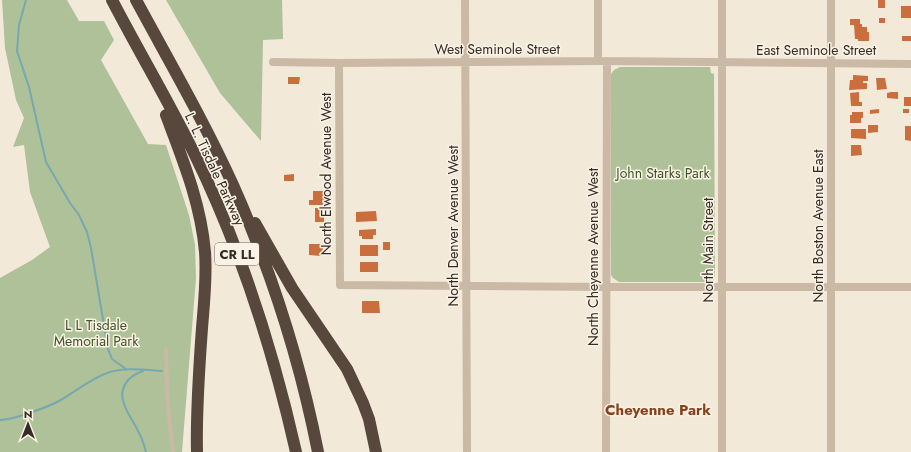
<svg xmlns="http://www.w3.org/2000/svg" width="911" height="452" font-family="Jost,sans-serif">
<style>
.green{fill:#afc198}
.lines{fill:none;stroke-linecap:round;stroke-linejoin:round}
.stream{stroke:#77a8b0;stroke-width:2}
.building{fill:#ca6e3e}
.service{stroke:#cab9a4;stroke-width:4}
.minor{stroke:#cab9a4;stroke-width:8}
.motorway{stroke:#57473d;stroke-width:12}
.labels{text-anchor:middle;stroke-width:3;stroke-linejoin:round;paint-order:stroke}
.shield{fill:#faf2e5;stroke:#70675f;stroke-width:1}
.shield-label{font-size:13px;font-weight:bold;fill:#352c26}
.street-label{font-size:14px;fill:#352c26;stroke:#faf2e5}
.park-label{font-size:14px;fill:#405529;stroke:#faf2e5}
.neighbourhood-label{font-size:15px;font-weight:bold;fill:#87401c;stroke:#faf2e5}
</style>
<rect width="100%" height="100%" fill="#f2e9d9"/>
<path class="green" d="M2,0h65l12,21h25l10,19 -13,20 47,84 18,1 23,70 6,30 1,33 -14,174h-182v-174l32,-18 18,-13 -20,-55 -6,-47 -11,2 11,-29 -8,-18 -11,-52z
M166,0h116l1,39 -20,1 -2,101 -41,-48z
M620,67h90l1,6 3,1 1,203 -3,5h-93l-6,-4 -2,-3v-201l3,-4z"/>
<g class="lines">
<path class="stream" d="M26,0l-7,25 -2,26 12,36 17,75 24,41 9,12 8,17 4,16 17,101 4,10 14,10
M143,371c-15,5 -25,17 -19,33 3,9 9,17 13,25 4,7 7,15 9,23
M0,420c12,0 48,-13 59,-19 16,-9 32,-23 51,-29 17,-5 35,-2 52,-1"/>
</g>
<path class="building" d="M878,0h7v8h-7z
M901,6h10v12h-10z
M879,18h6v5h-6z
M850,19h10v5h2v3h5v5h2v9h-11v-2h-3l-1,-14h-4z
M902,36h9v5h-9z
M853,75l15,1v5h-5v2h4v6l-18,1 1,-10h3z
M288,77h12l-1,7h-11z
M876,78h9l2,11 -10,1z
M859,92v10h3v4h-11l-1,-13z
M891,92h7v7l-11,-1v-5z
M904,97h7v9h-7z
M879,109v4l-9,1v-4z
M903,109h6v4h-6z
M852,112h11v6h-2v5h-11v-8h2z
M868,125h10v7l-10,1z
M905,126h6v15l-6,-1z
M851,129h15v10l-15,-1z
M851,145h10l1,10 -11,1z
M294,174v7h-10v-6z
M313,191h11v14h-15v-5h4z
M315,208h9v14h-9z
M376,211l1,10 -21,1v-10z
M376,229v6h-3v4h-11v-3h-3v-6z
M383,242h7v8h-7z
M309,244h12v4h2l-2,8 -12,-1z
M360,245h18v11h-18z
M360,262h18v10h-18z
M362,301h17l1,12h-18z"/>
<g class="lines">
<path class="service" d="M166,349l1,47 6,56"/>
<path class="minor" d="M465,0l2,452
M598,0v61
M273,62l66,1 259,-2 313,3
M339,63l1,222 266,2h305
M606,452l1,-391
M722,452v-452
M831,452v-452"/>
<path class="motorway" d="M112,0c27,52 57,102 83,155 46,94 78,195 101,297
M136,0c33,61 68,121 97,185 38,85 67,176 85,267
M166,115c17,45 35,89 39,137 2,25 -1,51 -3,76 -3,41 -6,83 -5,124
M255,223l37,65 55,81 16,34 6,16 7,33"/>
</g>
<g class="labels">
<rect class="shield" x="215" y="243" width="44" height="22" rx="3"/>
<g class="shield-label">
<text x="237" y="259">CR LL</text>
</g>
<g class="street-label">
<text x="497" y="54">West Seminole Street</text>
<text x="816" y="55">East Seminole Street</text>
<text transform="translate(215 169) rotate(65)" y="5">L. L. Tisdale Parkway</text>
<text transform="translate(326 174) rotate(-90)" y="5">North Elwood Avenue West</text>
<text transform="translate(453 226) rotate(-90)" y="5">North Denver Avenue West</text>
<text transform="translate(818 226) rotate(-90)" y="5">North Boston Avenue East</text>
<text transform="translate(708 250) rotate(-90)" y="5">North Main Street</text>
<text transform="translate(593 257) rotate(-90)" y="5">North Cheyenne Avenue West</text>
</g>
<g class="park-label">
<text x="663" y="178">John Starks Park</text>
<text x="96" y="330">L L Tisdale<tspan x="96" dy="16">Memorial Park</tspan></text>
</g>
<g class="neighbourhood-label">
<text x="658" y="415">Cheyenne Park</text>
</g>
</g>
<g transform="translate(28 424)" stroke="#faf2e5" stroke-width="3" paint-order="stroke">
<path d="M0-3L7 15L0 10L-7 15Z" fill="#352c26"/>
<text y="-6" font-size="11" font-weight="bold" text-anchor="middle" fill="#352c26">N</text>
</g>
</svg>
